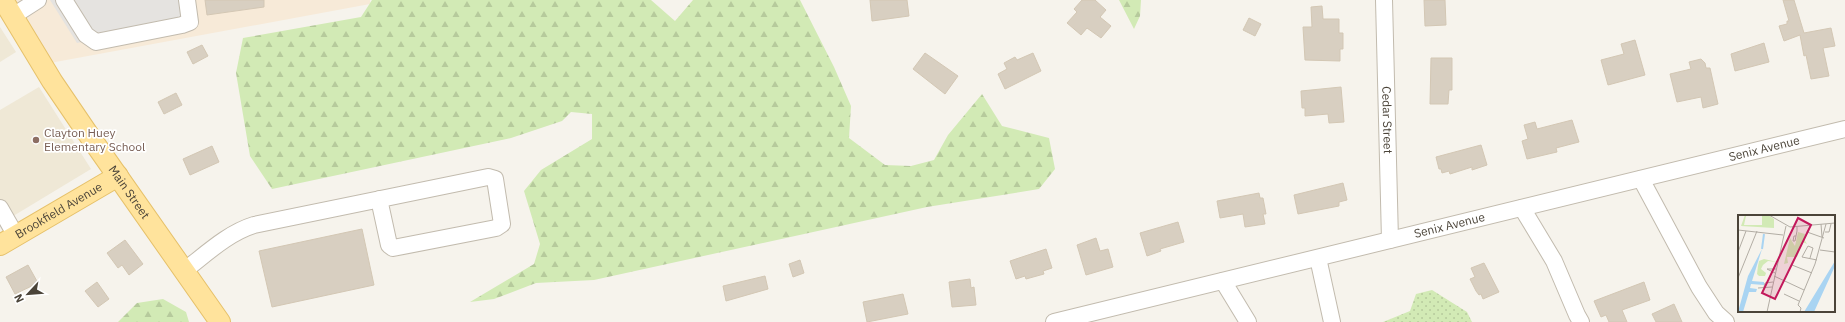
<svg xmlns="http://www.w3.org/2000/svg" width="1845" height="322" font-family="'IBM Plex Sans',sans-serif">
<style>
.commercial{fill:#f7ead8}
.education{fill:#efe8d6}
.green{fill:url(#green-dots)}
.forest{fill:url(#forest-firs)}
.parking{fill:#e5e3e0}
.building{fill:#d8cfc1;stroke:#d3c7b4}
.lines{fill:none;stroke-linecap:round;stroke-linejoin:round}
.minor-casing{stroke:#c2bbae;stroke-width:18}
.major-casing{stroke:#e6c16a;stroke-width:22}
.minor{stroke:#fff;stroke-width:16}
.major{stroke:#ffe39c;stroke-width:20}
.education-dot{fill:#8d6e63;stroke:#fff;stroke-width:1.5}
.labels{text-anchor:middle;stroke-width:3.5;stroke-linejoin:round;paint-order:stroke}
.street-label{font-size:12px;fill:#4b4439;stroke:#fff}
.education-label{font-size:12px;fill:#785e54;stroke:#fff;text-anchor:start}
.inset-river{fill:none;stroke:#a9d4f2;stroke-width:2}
.inset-road{fill:none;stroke:#b2ada4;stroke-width:1}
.view{fill:#c2185b;fill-opacity:0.15;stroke:#c2185b;stroke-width:2}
.inset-edge{fill:none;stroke:#4b4439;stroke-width:2}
</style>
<defs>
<pattern id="green-dots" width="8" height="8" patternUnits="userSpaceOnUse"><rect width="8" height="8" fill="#d2eab5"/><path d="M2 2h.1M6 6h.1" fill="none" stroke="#b6ca9c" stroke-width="1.8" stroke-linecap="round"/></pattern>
<pattern id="forest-firs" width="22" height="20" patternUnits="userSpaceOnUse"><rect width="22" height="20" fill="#d2eab5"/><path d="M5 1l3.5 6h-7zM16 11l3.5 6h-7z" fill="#b6ca9c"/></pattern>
</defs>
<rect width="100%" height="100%" fill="#f6f3ec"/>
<path class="commercial" d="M12,0h358v4l-320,59z"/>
<path class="education" d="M0,27l16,25 -16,10z
M39,87l52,82 -91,55v-114z"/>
<path class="green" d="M1432,290l35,22 5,10h-89l27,-11 6,-17z"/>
<path class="forest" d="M372,0h279l24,21 18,-21h107l34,67 17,39 -2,32 36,27 26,1 23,-6 14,-25 34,-41 20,32 47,12 6,31 -16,20 -112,18 -333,73 -58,3 -42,16 -24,3 64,-38 6,-20 -16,-53 17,-21 51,-31v-25l-21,-2 -9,9 -51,17 -239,51 -22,-33 -14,-83 7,-35 118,-21z
M1119,0h22l-1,16 -6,13z
M163,299l23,13 3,10h-71l19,-19z"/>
<path class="parking" d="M50,0h129l3,22 -105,21z"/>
<path class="building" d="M205,0h59v7l-57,8z
M870,0h37l2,16 -37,5z
M1082,0h13l11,10 -6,7 11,9 -10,12 -14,-10 -6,7 -14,-12 10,-11 -3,-3z
M1424,0h21l1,25 -21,1z
M1783,0h11l10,33 27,-5 4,18 -12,2 6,28 -18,3 -5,-24 -2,1 -4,-21 -16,6 -5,-15 8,-2v-3h2z
M1322,6l1,13h16v14h4v16h-3v12l-35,-1 -2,-33h9l-1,-20z
M1249,18l12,6 -6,12 -12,-6z
M1635,40l10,35 -37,10 -7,-25 23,-6 -3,-10z
M1764,43l5,19 -34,9 -4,-17z
M202,45l6,11 -15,8 -6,-12z
M925,53l33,23 -13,18 -32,-25z
M1033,53l8,18 -36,18 -7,-15 9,-5 -3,-6 11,-6 2,3z
M1431,58h21v32h-3l-1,14h-18z
M1701,59l4,4 1,5h4l8,36 -15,4 -2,-11 -24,5 -7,-28 21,-5 -2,-7z
M1341,87l3,35 -15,1 -1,-9 -23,2v-8h-3l-1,-17z
M176,93l6,12 -18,9 -6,-12z
M1572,120l7,22 -23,6 1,4 -30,7 -5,-18 6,-2 -4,-14 11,-3 2,7z
M1481,145l6,20 -15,5v-3l-22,7 -1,-3 -7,2 -1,-4h-2l-3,-12z
M212,146l7,16 -29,13 -7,-16z
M1343,183l4,17 -8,2v4l-41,8 -4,-19z
M1259,193l1,5h3l3,16h-3l2,10 -20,3 -2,-13 -23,4 -3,-17z
M1178,222l6,20 -24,7 1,2 -14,5 -7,-23z
M362,229l12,56 -102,22 -13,-56z
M1096,238l4,13 8,-2 5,18 -27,8 -9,-30z
M125,240l18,24 -14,11 -7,-10 -4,3 -11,-15z
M1046,249l6,19 -9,3 1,3 -18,5 -1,-3 -9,3 -6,-18z
M800,260l4,13 -11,4 -4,-13z
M1484,263l15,29 -16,7 -2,-5 -2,1 -3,-4 -6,-12 5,-2 -4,-9z
M28,265l10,18 -23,11 -9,-17z
M765,276l3,13 -42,12 -3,-15z
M970,279l1,9 3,-1 2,18 -24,2 -3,-25z
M97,282l12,17 -11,8 -13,-16z
M1644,282l6,18 -28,10 5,12h-18l-3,-7 -5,2 -7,-16z
M903,294l5,20 -41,8 -4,-20z
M1674,304l8,18h-26l-4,-8z"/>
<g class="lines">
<defs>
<g id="minor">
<path d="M64,0l22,35 10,7 86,-17 8,-3 -3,-22"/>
<path id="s1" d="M1384,0l6,240"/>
<path d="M13,16l25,-16"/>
<path d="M1641,179l58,108 17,26 10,9"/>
<path d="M0,208l16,28"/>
<path d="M1522,208l32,53 23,54 4,7"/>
<path d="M1318,258l14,64"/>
<path d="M185,270c21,-16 43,-37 69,-45l234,-48 7,2 7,45 -6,4 -103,20 -4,-3 -10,-46"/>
<path d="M1223,281l25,41"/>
<path id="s2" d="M1054,322l791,-193"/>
</g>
<g id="major">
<path id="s3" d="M3,0l49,81 34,50 134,191"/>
<path id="s4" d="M0,245l118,-69"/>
</g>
</defs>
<use href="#minor" class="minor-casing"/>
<use href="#major" class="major-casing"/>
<use href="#minor" class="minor"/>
<use href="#major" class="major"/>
</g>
<circle class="education-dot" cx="36" cy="140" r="4"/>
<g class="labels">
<g class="street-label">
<text dy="4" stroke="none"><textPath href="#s1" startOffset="120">Cedar Street</textPath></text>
<text dy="4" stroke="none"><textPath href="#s2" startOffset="731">Senix Avenue</textPath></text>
<text dy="4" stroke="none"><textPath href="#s3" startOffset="230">Main Street</textPath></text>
<text dy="4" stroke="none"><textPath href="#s4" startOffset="68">Brookfield Avenue</textPath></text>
<text dy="4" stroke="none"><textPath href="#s2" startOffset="407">Senix Avenue</textPath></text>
</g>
<g class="education-label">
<text x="44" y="137">Clayton Huey<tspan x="44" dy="14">Elementary School</tspan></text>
</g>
</g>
<g transform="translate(1738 215)">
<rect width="97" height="97" fill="#f6f3ec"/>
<path d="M7,0h6l-5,1 -2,9h18v-10h6l6,4v9l-33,-2zM60,17l7,2 -1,5 3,5 -4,-2 -6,15h-10l1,6 -4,1 6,-26 5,8zM26,44l13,3 -9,-1 -5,4 -2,4 5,4 -1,3h-6l-2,-2 1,-8 1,-5z" fill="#d2eab5"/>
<path d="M24,34l-10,32 12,1v3l-13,-1 -1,4 7,1 -1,3h-7l-6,20h-5l10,-36zM97,46v5l-21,46h-10z" fill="#a9d4f2"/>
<path class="inset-river" d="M24,34l2,-15"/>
<path class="inset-road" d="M31,0l21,12 45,-4M83,9l1,13M73,10l-4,7 17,6M0,15l45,5M87,17h4l2,-8M58,21h-2l-1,5h2l2,-10v-4M82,35l15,2M0,37l8,-21M72,43l3,-10 -5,-2 -6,11 15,3M54,50l20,8M37,58l-8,-4h9M36,61l30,14M0,63l19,-47M26,72l1,-4 8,-1M20,73l14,-1M46,79l15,7M29,97l19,-86M62,97l1,-4 -3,-3 17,-41 11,-40"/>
<path class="view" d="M60,3l13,7 -36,74 -13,-6z"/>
<rect width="97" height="97" class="inset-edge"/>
</g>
<g transform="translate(28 294) rotate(244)" stroke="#ffffff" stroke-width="3" paint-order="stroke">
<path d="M0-3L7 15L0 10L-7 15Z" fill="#4b4439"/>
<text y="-6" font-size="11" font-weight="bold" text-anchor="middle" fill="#4b4439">N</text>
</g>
</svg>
